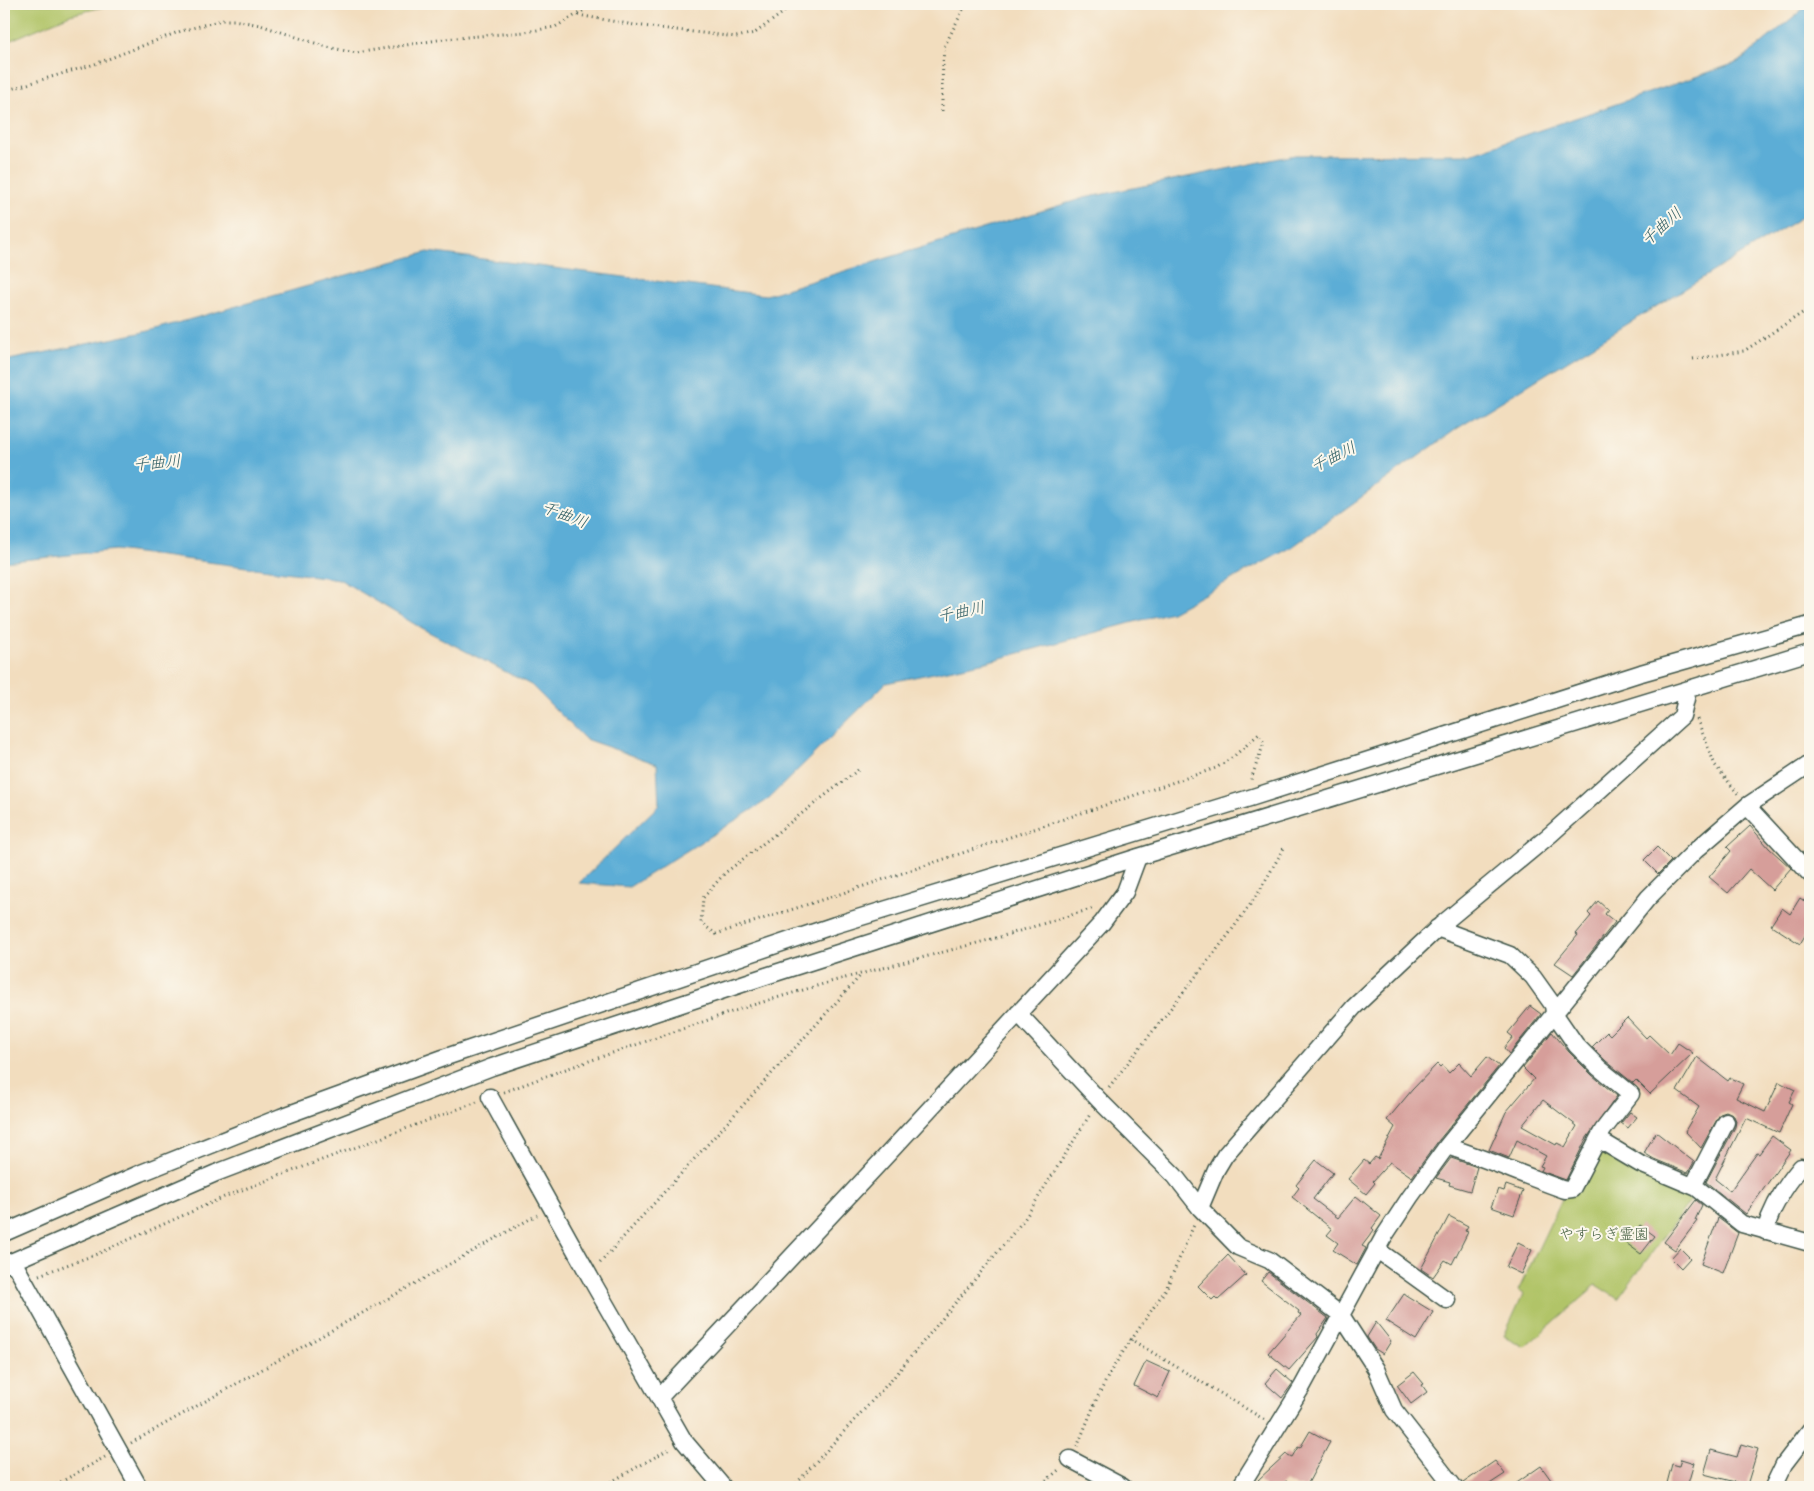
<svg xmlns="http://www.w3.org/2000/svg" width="1814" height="1491" font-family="Itim,'Klee One',sans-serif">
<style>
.green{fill:#b1c468;stroke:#68804e}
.water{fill:#5badd6;stroke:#3d7585}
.building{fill:#d69e9a;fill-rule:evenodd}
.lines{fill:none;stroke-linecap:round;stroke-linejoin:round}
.minor-casing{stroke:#3f5549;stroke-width:19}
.path{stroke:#3f5549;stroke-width:3;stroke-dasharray:1 4;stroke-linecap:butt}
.minor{stroke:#fff;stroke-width:16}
.labels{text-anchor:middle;stroke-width:4;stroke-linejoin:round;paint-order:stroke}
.park-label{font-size:15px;fill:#445f41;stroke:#fbf7ec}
.water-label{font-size:16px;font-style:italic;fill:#315f65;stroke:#fbf7ec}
</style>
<rect width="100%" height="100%" fill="#fbf7ec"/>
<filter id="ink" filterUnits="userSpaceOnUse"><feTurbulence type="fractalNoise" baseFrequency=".02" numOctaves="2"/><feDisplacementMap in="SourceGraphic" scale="10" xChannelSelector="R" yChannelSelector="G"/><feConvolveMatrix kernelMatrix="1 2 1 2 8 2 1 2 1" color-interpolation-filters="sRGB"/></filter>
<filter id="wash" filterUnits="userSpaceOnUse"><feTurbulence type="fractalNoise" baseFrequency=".0096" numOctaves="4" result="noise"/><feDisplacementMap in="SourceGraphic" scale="20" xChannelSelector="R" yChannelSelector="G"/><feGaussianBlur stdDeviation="1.12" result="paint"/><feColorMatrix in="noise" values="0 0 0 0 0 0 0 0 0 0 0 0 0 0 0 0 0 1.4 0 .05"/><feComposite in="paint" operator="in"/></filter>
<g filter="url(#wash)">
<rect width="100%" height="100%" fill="#f2ddbe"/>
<path class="green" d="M15,4h100l-45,11 -66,28v-34z
M1603,1151l93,42 -78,106 -22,-14 -71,62 -21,-11 19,-42 -5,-3 45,-94 33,-44z"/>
<path class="water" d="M1809,4l1,208 -352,216 -166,119 -121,65 -185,50 -100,21 -120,118 -137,86 -50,-4 80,-78 -2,-41 -72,-25 -54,-54 -110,-57 -82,-49 -224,-29 -111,12v-201l145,-30 279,-79 338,43 318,-97 211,-43 175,-1 269,-92z"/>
<g id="blocks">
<path class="building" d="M1750,826l19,22 22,20 -19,22 -23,-21 -21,24 -19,-16 22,-26 -4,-4z
M1657,847l14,14 -13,13 -14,-14z
M1800,898l10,7v22l-10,17 -29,-19 11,-17 8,6z
M1598,901l10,9 -3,4 10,8 -42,53 -18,-12 23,-28 -2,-1 15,-18 -3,-3z
M1530,1006l11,8 -32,40 -5,-6 9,-11 -5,-4z
M1627,1018l19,20 3,-3 21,20 8,-12 15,10 -43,41 -14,-14 -3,3 -27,-22 -14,-14 15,-15 3,3z
M1552,1032l17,20 23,23 25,21 -31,43 -20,41 -25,-9 2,-4 -3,-1 6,-10 -29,-16 -8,18 -20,-8 17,-38 28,-33 -11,-11zM1543,1100l34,26 -12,21 -8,-4 -1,2 -34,-19z
M1487,1057l12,9 -60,74 -27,37 -22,-15 -17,19 2,2 -9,11 -18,-15 16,-19 5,4 6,-7 3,2 17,-32 -8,-7 25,-30 25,-26 3,3 2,-2 7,8 10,-10 12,13z
M1697,1057l31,24 2,-3 13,6 -7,14 29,14 14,-30 16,8 -6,12 3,2 -13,29 -33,-15 -31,61 15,12 27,-38 2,1 13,-18 19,14 -45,64 -40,-32 29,-55 1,-6 -2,-5 -8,-4 -6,2 -19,34 -16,-17 14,-24 -22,-16z
M1630,1112l7,5 -9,11 -7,-5z
M1656,1132l38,30 -6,11 -34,-14 -10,-6z
M1451,1158l26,9 -7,24 -21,-6 1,-3 -14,-4z
M1316,1160l17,13 -20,26 25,19 18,-22 25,20 -9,12 2,2 -12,16 4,2 -9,17 -24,-15 5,-7 -11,-8 5,-6 -40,-32 7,-9 -3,-3z
M1506,1185l17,6 -9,24 -23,-8 7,-18 6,2z
M1696,1200l6,5 -7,15 2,1 -22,29 -11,-8z
M1449,1216l19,10 -3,5 3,1 -16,32 -7,-4 -12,17 -12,-8z
M1718,1218l20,15 -15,40 -22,-9z
M1640,1225l15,11 -14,18 -15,-11z
M1518,1243l14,7 -11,24 -15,-7z
M1680,1248l10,10 -9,10 -10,-10z
M1228,1255l18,20 -28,25 -3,-3 -3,3 -14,-14z
M1268,1272l60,46 -11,16 1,3 -29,33 -21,-17 33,-38 -3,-2 1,-2 -38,-30z
M1404,1294l29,18 -17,28 -30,-19z
M1376,1322l15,19 -8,13 -8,-5 -8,-12z
M1146,1361l24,11 -12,26 -24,-12z
M1277,1369l16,14 -11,15 -17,-15z
M1414,1372l10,12 -2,1 5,7 -16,12 -14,-19z
M1310,1431l20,11 -24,45h-10l-10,-6 -6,6h-14l-8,-7 28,-26 6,3 6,-10 2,1z
M1741,1444l17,5 -11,36 -43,-11 7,-24 26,7z
M1681,1459l13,4 -7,24h-21l6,-23 7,2z
M1495,1461l10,13 -20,13h-21l-1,-4z
M1541,1466l15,21h-45z"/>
</g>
</g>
<g filter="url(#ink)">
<use href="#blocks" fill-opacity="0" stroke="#3f5549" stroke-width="1"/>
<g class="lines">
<defs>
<path id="minor" d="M1747,806l63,68
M1437,928l73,27 23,22 20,28 1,8 22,32 23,23 32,26 -28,36 -5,9
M1018,1013l81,87 76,76 25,32 38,39 31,13 72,55 35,54 18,41 60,77
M490,1097l105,189 89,155 39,46
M1447,1146c40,13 78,30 118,44l7,-1 26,-50 42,25 57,24 45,36 68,19
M1693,1186l33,-64
M1200,1208l16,-38 9,-15 129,-148 87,-82 110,-91 131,-118 6,-26
M1765,1231c7,-25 20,-45 36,-64
M4,1233l137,-60 140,-56 162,-59 392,-133 418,-128 388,-124 169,-48
M1376,1249l71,51
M13,1261l126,226
M4,1265l212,-92 276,-106 274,-91 372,-119 672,-205
M659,1398l214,-228 229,-247 23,-31 13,-35
M1070,1459l53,28
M1240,1487l62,-100 81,-149 27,-41 37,-51 201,-248 47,-47 52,-45 63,-42
M1773,1487l11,-23 26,-34"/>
</defs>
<use href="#minor" class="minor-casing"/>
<path class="path" d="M578,15l56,10 102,12 19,-4 40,-29
M4,91l91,-27 86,-33 41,-11h12l26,5 67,22 29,6 88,-14 81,-7 30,-5 40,-23
M942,111v-29l2,-35 22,-43
M1693,359l51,-8 66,-43
M1697,719l18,46 23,29
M858,770l-133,103 -22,25 -2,25 15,11 127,-41 373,-125 17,-11 26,-23 5,9 -14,39
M1109,1087l120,-153 30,-42 26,-46
M504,1092l56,-21 186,-64 84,-25 170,-45 94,-29
M600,1263l261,-288
M39,1275l58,-21 134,-60 246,-92
M1130,1339l135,81
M131,1443l406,-228
M1077,1447l20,-49 16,-31 53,-78 28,-64
M52,1487l53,-30
M602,1487l69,-39
M793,1487l100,-109 117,-141 16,-20 65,-104
M1038,1487l22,-18"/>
<use href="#minor" class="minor"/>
</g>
</g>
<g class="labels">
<g class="park-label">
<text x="1604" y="1239">やすらぎ霊園</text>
</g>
<g class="water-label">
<text transform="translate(1661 226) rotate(-42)" y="6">千曲川</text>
<text transform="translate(1333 456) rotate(-26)" y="6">千曲川</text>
<text transform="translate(157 462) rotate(-5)" y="6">千曲川</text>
<text transform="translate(565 514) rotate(21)" y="6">千曲川</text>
<text transform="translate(961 611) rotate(-12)" y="6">千曲川</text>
</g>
</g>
<rect width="1814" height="1491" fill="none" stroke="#fbf7ec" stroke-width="20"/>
</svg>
